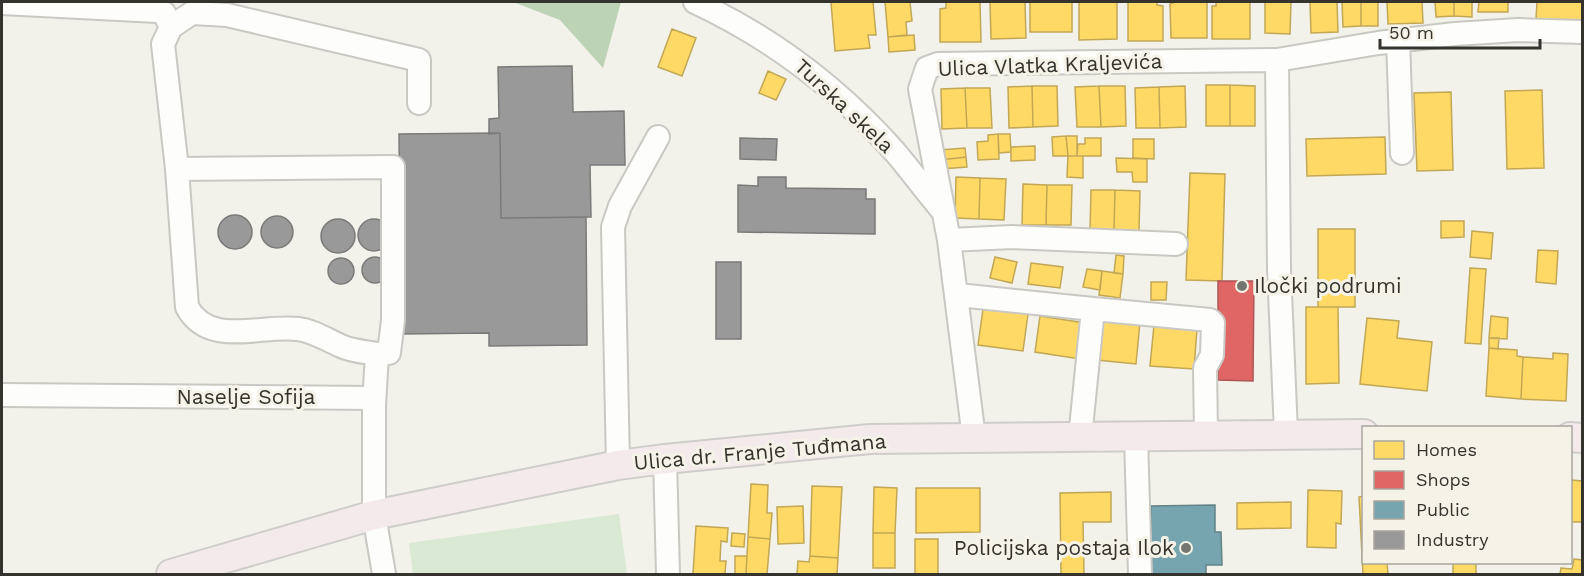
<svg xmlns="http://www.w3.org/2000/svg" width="1584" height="576" font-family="'Work Sans',sans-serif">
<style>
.green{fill:#d9e9d3}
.forest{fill:#bcd3b5}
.homes{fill:#ffd966;stroke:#c2a755;stroke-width:1.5}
.shops{fill:#e06666;stroke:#ac5755;stroke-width:1.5}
.public{fill:#76a5af;stroke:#628388;stroke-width:1.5}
.industry{fill:#999;stroke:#7b7a79;stroke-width:1.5}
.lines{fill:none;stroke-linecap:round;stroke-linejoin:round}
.minor-casing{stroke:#c9c8c2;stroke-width:26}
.major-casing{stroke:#cecdca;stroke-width:32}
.minor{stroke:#fdfdfc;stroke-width:22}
.major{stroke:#f4e9eb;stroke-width:28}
.poi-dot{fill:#767670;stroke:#f5f3e7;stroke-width:2}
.labels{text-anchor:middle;stroke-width:6;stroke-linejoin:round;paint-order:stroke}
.street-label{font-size:21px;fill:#34332e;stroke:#f5f3e7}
.poi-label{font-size:21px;fill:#34332e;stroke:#f5f3e7;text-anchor:start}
</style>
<rect width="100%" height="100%" fill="#f2f1ea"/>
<path class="green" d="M619,514l8,60h-214l-4,-31z"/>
<path class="forest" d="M513,2h108l-18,66 -43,-48z"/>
<path class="homes" d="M831,2h42l3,33h-8l2,13 -35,3z
M885,2h25l2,19 -6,1 1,13 -19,2z
M946,2h34l1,40h-41v-33l6,-1z
M990,2h35l1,36 -35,1z
M1030,2h42v30h-42z
M1079,2h38v37l-38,1z
M1128,2h29v3l6,1v35h-35z
M1175,2h32v36h-36l-1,-34z
M1216,2h34v37h-38v-33h4z
M1265,2h26l-1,32 -25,-1z
M1310,2h27l1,30 -27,1z
M1342,2h19v24l-18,1z
M1361,2h17v24h-17z
M1387,2h35l1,21 -35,1z
M1435,2h19v14l-18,1z
M1454,2h18v15l-18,-1z
M1479,2h29v10h-30z
M1537,2h45v20l-46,-3z
M672,29l24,9 -14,38 -24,-9z
M914,35l1,15 -26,2 -1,-15z
M768,71l18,8 -10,21 -17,-7z
M1206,85h24v41h-24z
M1230,85l25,1v40h-25z
M1032,86h25l1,40 -25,1z
M1032,86l1,41 -24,1 -1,-41z
M1099,86h26l1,40 -25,1z
M1099,86l2,41h-24l-2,-40z
M1185,86l1,41 -26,1 -1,-41z
M1159,87l1,41h-24l-1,-40z
M965,88h25l2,40h-25z
M965,88l2,40 -25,1 -1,-40z
M1542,90l2,78 -37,1 -2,-78z
M1451,92l2,78 -36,1 -3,-78z
M998,134h12l1,18 -12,1z
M998,134l1,25 -21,1 -1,-18 11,-1v-6z
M1066,136h11v20h-9z
M1066,136l2,20h-15l-1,-19z
M1385,137l1,37 -79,2 -1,-37z
M1085,138h16v18h-24l1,-12h7z
M1133,139h21v20l-21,-1z
M1035,146v14l-24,1v-14z
M965,148l1,9 -26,3v-10z
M1068,156h15v22l-16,-1z
M966,157l1,10 -26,2 -1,-9z
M1116,158l31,1v23h-14l-1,-10h-15z
M1190,173l35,1 -3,107 -36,-1z
M956,177l24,1 -1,41 -24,-1z
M980,178l26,1 -2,41 -25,-1z
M1023,184l24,1 -1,40h-24z
M1047,185h25l-1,40h-25z
M1091,190h24l-1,41h-24z
M1115,190l25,1 -1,40h-25z
M1441,221h23v16l-23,1z
M1318,229h37v78h-37z
M1472,231l21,2 -2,26 -21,-2z
M1538,250l20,1 -2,33 -20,-2z
M1116,255l8,1 -1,18 -9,-1z
M995,257l22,5 -5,21 -22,-5z
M1031,263l32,4 -3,21 -32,-4z
M1470,268l16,1 -5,75 -16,-1z
M1087,269l15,2 -2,19 -17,-3z
M1102,271l21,3 -3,24 -21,-3z
M1151,282h16l-1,18h-15z
M1306,307h32l1,76 -33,1z
M983,309l45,5 -5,37 -45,-6z
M1040,316l45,7 -5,36 -45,-7z
M1491,316l17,2 -1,21 -18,-1z
M1101,318l39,4 -4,42 -39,-4z
M1367,318l32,3 -2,17 35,4 -5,49 -67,-7z
M1154,325l43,4 -3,40 -44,-3z
M1489,338h10l-1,11 -9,-1z
M1489,348l28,2v6l6,1 -2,42 -35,-3z
M1553,353l15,1 -2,47 -45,-2 2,-42 30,2z
M1571,480l11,1v41h-12z
M751,484l17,1 -1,28h5l-2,26 -22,-2z
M812,486l30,1 -4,71 -28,-2z
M874,487l23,1 -2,45h-22z
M916,488h64v44l-64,1z
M1308,490l34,1 -1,33 -5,-1v25l-29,-1z
M1111,492v30h-28l1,52h-23l-1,-81z
M1364,496v66h23l1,12h-25l-4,-77z
M1291,502v26l-54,1v-26z
M803,506l1,37 -26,1 -1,-37z
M696,526l32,2 -1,14 -6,-1 -1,20h6l-1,13h-32z
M732,533l13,1 -1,13 -13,-1z
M873,533h22v35h-22z
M748,537l22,2 -3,35h-21z
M915,539h23v35h-23z
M735,556h12l-1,18h-11z
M810,556l28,2 -1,16h-40l1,-13 11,1z
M1574,559l8,1v14h-22l1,-6 11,1z
M1453,562h23v12h-23z"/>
<path class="shops" d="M1218,281h36l-1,100 -35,-1z"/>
<path class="public" d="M1215,505v27h6l1,33h-16v9h-55v-68z"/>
<path class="industry" d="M572,66l1,46 51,-1 1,54h-35l1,52 -90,1 -1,-85 -11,1v-15l10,-1 -1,-51z
M500,133l1,85 85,-1 1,128 -98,1v-13l-88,1 -2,-200z
M740,138l37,1 -1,21 -36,-1z
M758,177h28v11l80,1v10h9v35l-137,-2v-47l20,1z
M218 232a17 17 0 1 1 34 0a17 17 0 1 1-34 0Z
M261 232a16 16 0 1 1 32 0a16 16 0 1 1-32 0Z
M358 235a16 16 0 1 1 32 0a16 16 0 1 1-32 0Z
M321 236a17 17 0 1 1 34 0a17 17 0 1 1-34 0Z
M362 270a13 13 0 1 1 26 0a13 13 0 1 1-26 0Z
M328 271a13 13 0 1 1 26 0a13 13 0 1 1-26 0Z
M716,262h25v77h-25z"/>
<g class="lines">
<defs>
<path id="minor" d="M695,2c77,36 144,87 200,150 16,19 31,39 46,57
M2,3l155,8 7,2 7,14
M1398,40l4,113
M1277,60l2,209 7,164
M177,169l10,138c22,41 75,17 111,22 16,2 29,11 43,17 10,5 25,6 36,8
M949,240l63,-3 164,7
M958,295l135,14 -13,129
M1093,309l117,11 3,3 -1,32 -7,13 1,66
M2,395l372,3v117l10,59
M374,405l3,-51 12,-1 4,-33v-153l-216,2 -14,-125 8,-17 21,-14 35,2 192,45v43
M1136,437l4,137
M974,438l-25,-198 -29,-151 7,-21 11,-4 339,-4 101,-17 77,-9 63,-4 64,2
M665,459l3,115
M618,465l-5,-238 7,-21 38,-69"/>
<path id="major" d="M1570,437l12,1
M171,574l203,-59 244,-50 47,-6 205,-20 494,-5"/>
</defs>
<use href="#minor" class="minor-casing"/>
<use href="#major" class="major-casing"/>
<use href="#minor" class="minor"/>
<use href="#major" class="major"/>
</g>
<g class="poi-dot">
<circle cx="1242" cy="286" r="6"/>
<circle cx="1186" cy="548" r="6"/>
</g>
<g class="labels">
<g class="street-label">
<text transform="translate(1050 65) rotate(-2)" y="7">Ulica Vlatka Kraljevića</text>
<text transform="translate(844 106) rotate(43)" y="7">Turska skela</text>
<text x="246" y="404">Naselje Sofija</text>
<text transform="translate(760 452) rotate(-5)" y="7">Ulica dr. Franje Tuđmana</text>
</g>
<g class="poi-label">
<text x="1254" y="293">Iločki podrumi</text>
<text x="1174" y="555" text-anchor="end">Policijska postaja Ilok</text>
</g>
</g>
<rect width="1584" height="576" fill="none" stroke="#34332e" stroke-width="6"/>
<rect x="1362" y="426" width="210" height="138" fill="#f5f3e7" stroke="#a8a69d" stroke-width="1.5"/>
<rect x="1374" y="441" width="30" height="18" fill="#ffd966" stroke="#a8a69d" stroke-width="1.5"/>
<text x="1416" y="456" font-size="18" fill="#34332e">Homes</text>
<rect x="1374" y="471" width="30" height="18" fill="#e06666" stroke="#a8a69d" stroke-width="1.5"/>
<text x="1416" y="486" font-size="18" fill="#34332e">Shops</text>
<rect x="1374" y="501" width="30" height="18" fill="#76a5af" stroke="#a8a69d" stroke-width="1.5"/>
<text x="1416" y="516" font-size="18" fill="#34332e">Public</text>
<rect x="1374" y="531" width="30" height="18" fill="#999999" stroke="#a8a69d" stroke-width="1.5"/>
<text x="1416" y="546" font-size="18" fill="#34332e">Industry</text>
<path d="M1380 39v9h160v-9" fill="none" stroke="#34332e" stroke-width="3"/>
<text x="1389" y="39" font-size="18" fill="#34332e" stroke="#f5f3e7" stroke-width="4.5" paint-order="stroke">50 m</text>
</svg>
